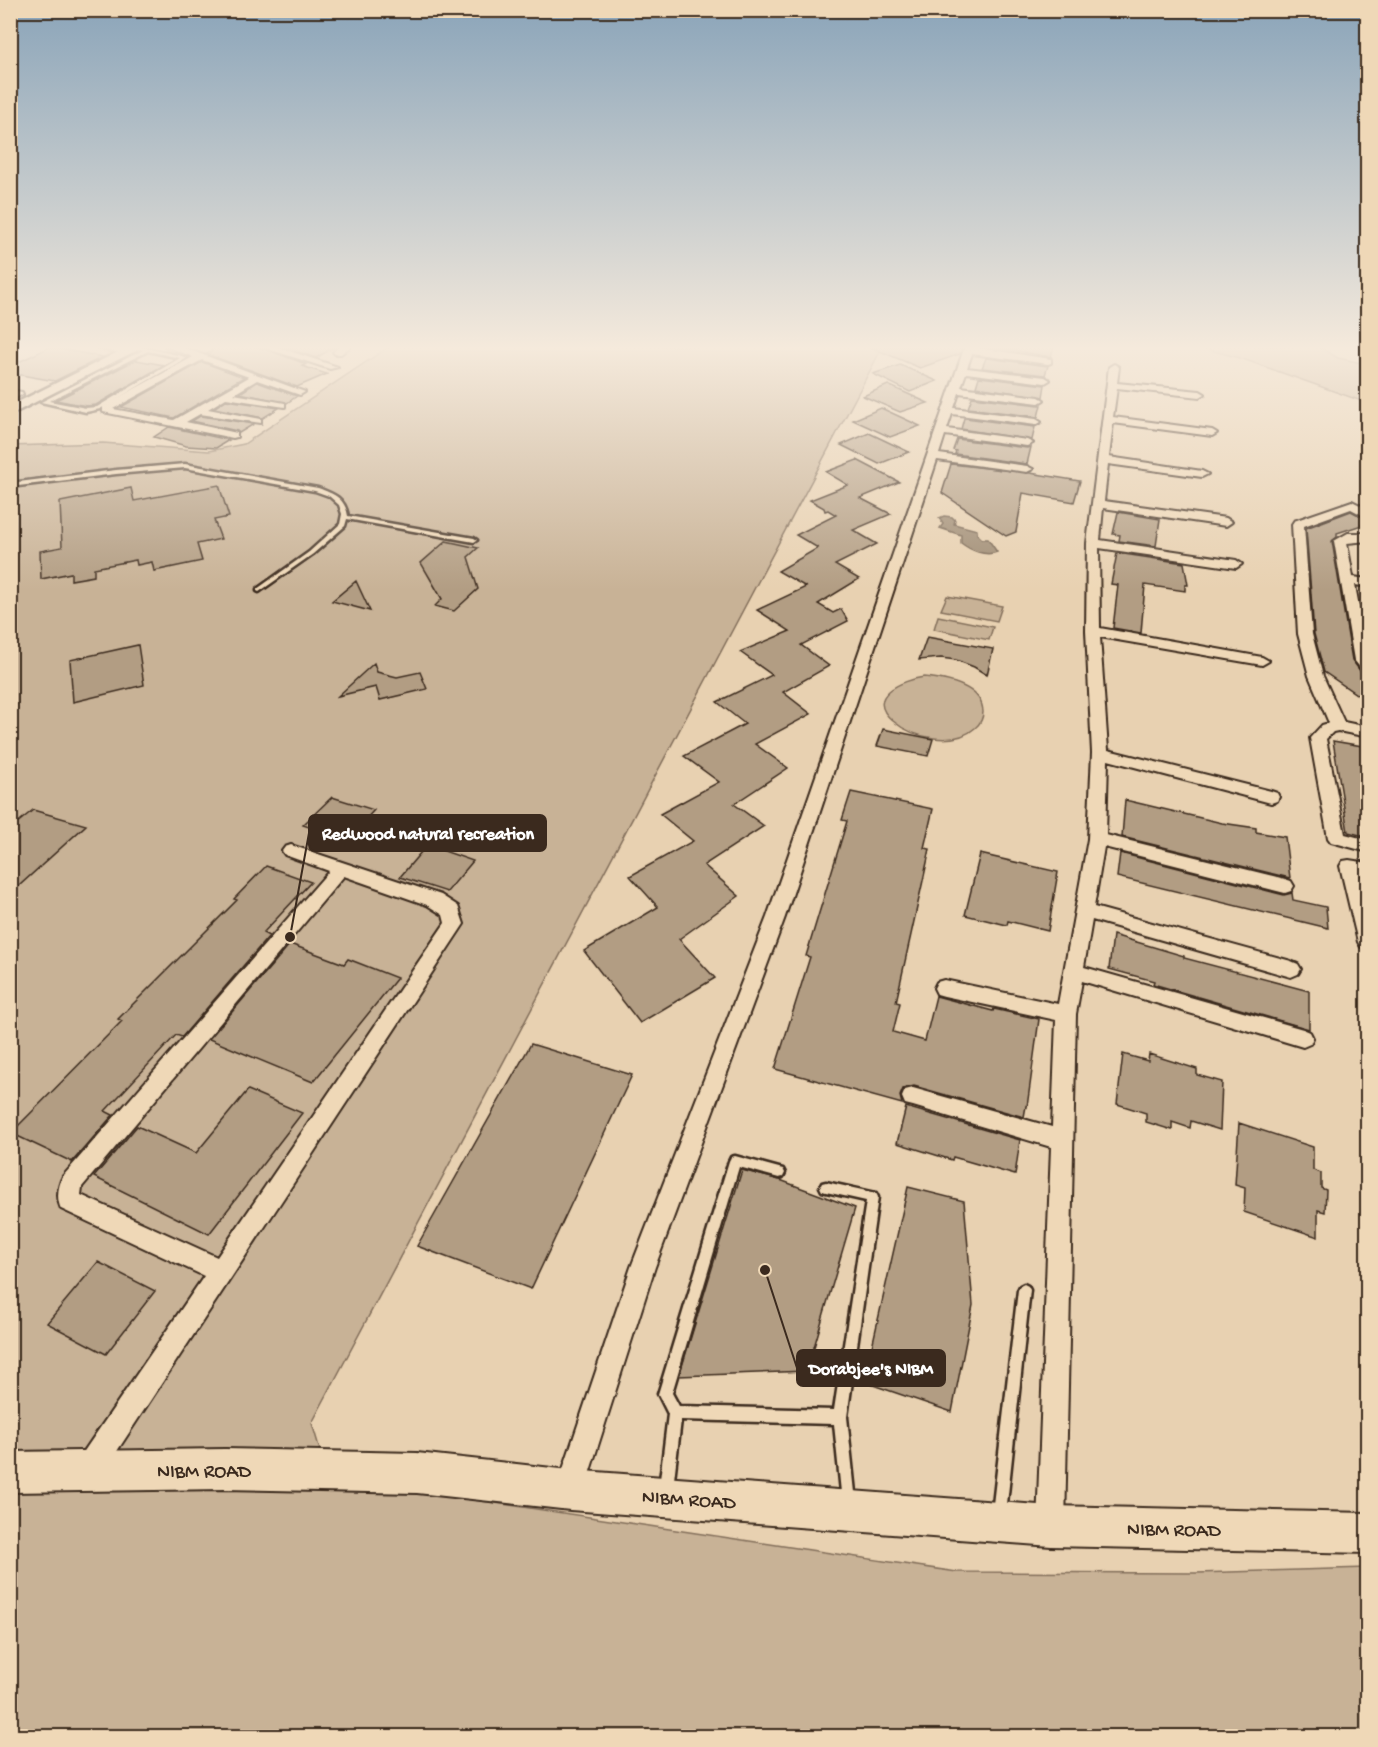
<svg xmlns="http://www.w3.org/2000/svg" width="1378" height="1747" font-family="'Gochi Hand',sans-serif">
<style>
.green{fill:#c8b296;stroke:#826e5a;stroke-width:1.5}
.water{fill:#9e8b73;stroke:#766451;stroke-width:1.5}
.building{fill:#b29d83;stroke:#3b2a1e;stroke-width:1.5}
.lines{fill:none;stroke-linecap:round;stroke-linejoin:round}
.service-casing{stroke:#3b2a1e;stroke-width:5}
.minor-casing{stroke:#3b2a1e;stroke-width:4}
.tertiary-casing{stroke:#3b2a1e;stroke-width:5}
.secondary-casing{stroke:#3b2a1e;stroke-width:4}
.service{fill:#efd8b7;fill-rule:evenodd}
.minor{fill:#efd8b7;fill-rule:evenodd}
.tertiary{fill:#efd8b7;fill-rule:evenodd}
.secondary{fill:#efd8b7;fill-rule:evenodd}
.labels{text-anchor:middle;stroke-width:4.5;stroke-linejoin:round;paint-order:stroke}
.near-street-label{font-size:20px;fill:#3b2a1e;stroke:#efd8b7}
.leader{fill:none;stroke:#3b2a1e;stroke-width:2}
.callout-dot{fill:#3b2a1e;stroke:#efd8b7;stroke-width:2}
.callout{fill:#3b2a1e;stroke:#3b2a1e;stroke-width:2}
.callout-label{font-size:18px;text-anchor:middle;font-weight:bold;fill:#fff}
</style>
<rect width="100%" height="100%" fill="#e8d1b1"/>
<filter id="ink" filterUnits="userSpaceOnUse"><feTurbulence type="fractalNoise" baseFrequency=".0167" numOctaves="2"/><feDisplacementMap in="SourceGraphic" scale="12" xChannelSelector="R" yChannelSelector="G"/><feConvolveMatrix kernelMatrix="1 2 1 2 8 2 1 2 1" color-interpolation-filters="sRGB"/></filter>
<g filter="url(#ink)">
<path class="green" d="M390,346h493l-571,1077 16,55 629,94 240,1 170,-5v168h-1356l-1,-1290 93,-3 106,8 35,-7z
M1195,346h122l21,12 29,6v39l-127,-45z
M947,596l55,10 -5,15 -56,-11z
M938,616l55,11 -4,13 -55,-11z
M924,677c20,2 58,8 59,35 0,6 -3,12 -8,16 -21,19 -62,10 -82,-7 -30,-25 10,-41 31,-44z"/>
<path class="water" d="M944,516l8,1 3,3 -1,4 23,6v4l5,5h6l9,13c-12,5 -27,-2 -36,-9v-8l-21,-7 3,-4 -4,-6z"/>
<path class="building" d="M211,346h46l49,18 -4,2 25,8 -30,13 -91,-33 5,-2z
M281,346h55l-20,12z
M868,346h95l-3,8 -40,14z
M990,346h64l-3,11z
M50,347l53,10 -48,24 -45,-8v-7z
M986,358l62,8 -3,9 -63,-7z
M136,360l28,5 -68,40 -10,1 -30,-6z
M202,362l42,15 -70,41 -53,-11z
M900,365l37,16 -27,11 -37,-18z
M979,377l66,8 -2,12 -67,-10z
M257,382l40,14 -10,7 -47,-10z
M888,385l40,18 -28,9 -37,-16z
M972,397l67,8h2l-3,12 -70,-9z
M226,400l53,8 -16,10 -49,-10z
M881,408l39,18 -30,11 -37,-17z
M200,416l54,8 -15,9 -2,-2 -45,-10z
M964,418h1l70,9 -3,13 -71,-11z
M169,427l60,13 -13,8 -30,-2 -32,-9z
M869,433l40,19 -30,12 -38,-19z
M957,439l70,9 4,-1 -4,17 -72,-10 1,-3 -3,-1z
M857,460l42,22 -39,16 31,16 -38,16 24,14 -42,21 24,14 -41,25 15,9 8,-4 7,12 -47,24 28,21 -46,26 28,22 -56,30 33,24 -54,36 30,22 -60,39 35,31 -60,43 36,39 -75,45 -56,-72 74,-44 -28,-31 63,-35 -33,-27 59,-32 -35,-26 61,-32 -28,-22 55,-27 -32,-23 50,-21 -33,-21 49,-23 -28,-16 40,-23 -22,-13 40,-20 -8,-5 -3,1 -1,-3 -14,-8 38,-15 -22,-13z
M951,464l79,9 50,8 -6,21 -51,-9 -7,39 -10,4 -64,-43z
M219,485l10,32 -15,3 7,19 -24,5 5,17 -48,10 -2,-9 -15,3 -1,-5 -42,8v8l-23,4v-7l-30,6 -1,-28 22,-4 -2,-45 71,-14 3,13z
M1351,511l17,9v3l-31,10v4l-5,4 20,119 9,12 7,2v28l-44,-30 -10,-38 -8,-106z
M1118,512l42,7 -4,27 -37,-5 1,-6 -7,-1z
M446,541l32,7 -10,9 10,32 -24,22 -19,-5 7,-7 -21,-36z
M1117,553l67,10 4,22h-3v6l-40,-6 -4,48 -28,-5 5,-43 -7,-1z
M356,581l14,30 -38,-10z
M927,637l66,12 -6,26 -13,-8 -18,-7 -15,-2 -22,2z
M138,645l6,40 -71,17 -3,-42z
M374,663l3,9 20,5 23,-5 7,17 -47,11 -4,-13 -38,9z
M883,729l50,10 -5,17 -51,-10z
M1333,741l35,6v90l-20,-5z
M851,792l82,17 -9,39 6,1 -34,153 4,1 -7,29 32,9 11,-45 57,15 1,-2 45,10 -12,88 -1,-1 -2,11 -110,-31 -11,3 -3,7 2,8 -127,-35 35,-112 -4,-1 41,-135 -5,-1z
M332,797l42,13 -27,30 -44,-15z
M1125,800l97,23 34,5v4l29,5 5,41 -168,-41z
M33,810l53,15 -76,69v-65z
M427,845l46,16 -26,31 -47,-15z
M1120,853l164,42 8,-2 1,7 33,7 2,21 -211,-51z
M980,854l78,18 -10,59 -40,-10 -1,4 -42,-10z
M266,866l45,16 -48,51 6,3 -87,101 -6,-2 -71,76 8,4 -41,47 -61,-29 111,-112 -4,-2 119,-119 -3,-1z
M1113,935l71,21v2l125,33v38l-156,-45 1,-3 -45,-12z
M290,944l54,20 4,-5 49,19 -84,104 -104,-43z
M531,1044l101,31 -101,214 -114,-43z
M1123,1054l25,7 1,-7 48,15v6l25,7 -2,48 -29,-9 -1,7 -18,-6v8l-26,-8v-9l-29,-9z
M248,1090l54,23 -93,121 -115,-57 43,-51 59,27z
M906,1107l114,33 -5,35 -62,-18 -1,3 -55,-17z
M1239,1123l74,24v23l8,3v15l5,2 -1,22 -7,-2v27l-74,-25 1,-24 -10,-3z
M742,1170l38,10 75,28 -48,163 -128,5z
M908,1187l56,14 9,104 -21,107 -88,-30z
M98,1262l57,29 -49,63 -59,-31z"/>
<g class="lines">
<defs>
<path id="service" d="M136,346l46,10 4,2 -86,51 -14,3 -45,-10 102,-52 -7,-2zM148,351l32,7 -83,49 -11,1 -37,-7z
M185,464l133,24c16,6 27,10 30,28l126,22 3,2 -3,2 -127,-23 -2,7 -32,28 -54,38 -2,-1v-2l52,-37 31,-28 2,-10 -3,-9 -10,-9 -14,-5 -130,-23 -69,6 -106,13v-4l106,-13z
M735,1156l44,12 4,1 2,4 -2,4 -4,1 -40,-11 -67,226 7,13 155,4 32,-209 -40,-9 -4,-1 -2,-4 2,-4 4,-1 50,11 2,4 -31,220 9,85 -2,5 -5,2 -5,-2 -2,-5 -8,-78 -153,-4 -8,68 -2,5 -5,2 -5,-2 -2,-5 9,-74 -10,-20 71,-233 2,-4z
M1024,1284l4,2 2,4 -24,223 -2,5 -5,2 -5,-2 -2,-5 26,-223 2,-4z"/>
<path id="minor" d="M94,346h27l15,4c-9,5 -33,1 -42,-4z
M165,346h14l126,46 -5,3 -43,-15 -23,14 51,9v4l-59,-9 -18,11 53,10v4l-61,-9 -14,8 51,11v4l-4,1 -130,-26v-6l90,-49zM202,360l47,17 -75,43 -61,-11z
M259,346h15l64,21 -8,2z
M340,346h11l-10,8h-6l-2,-2z
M965,346l86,13v4l-3,1 -76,-10 -5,14 78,9 5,3 -5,3 -79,-10 -5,14 78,10 5,3 -5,3 -80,-10 -5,15 82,11 5,3 -5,3 -84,-11 -5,15 80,11 6,3 -6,3 -82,-11 -6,19 88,12 6,3 -6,3 -90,-12 -152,457 -130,350 -71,223 -4,10 -10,4 -10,-4 -4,-10 75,-223 136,-350z
M1114,364l5,3 -2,16 83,8 5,3 -5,3 -83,-9 -4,29 99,13 5,3 -5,3 -99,-13 -4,34 93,14 6,3 -6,3 -94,-13 -4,37 122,17 6,4 -6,4 -123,-18 -3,32 136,20 6,4 -6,4 -137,-20 1,80 162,29 7,4 -7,4 -162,-28 8,113 163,41 6,2 2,4 -2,4 -6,2 -163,-43 -2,75 179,44 6,2 3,5 -3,5 -6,2 -181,-46 -10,60 197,54 7,3 3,5 -3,5 -7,3 -199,-57 -8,47 219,62 7,3 3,6 -3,6 -7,3 -221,-66 -6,33 -11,512 -4,10 -10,4 -10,-4 -4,-10 14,-379 -138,-41 -8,-2 -3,-7 3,-7 8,-2 139,39 4,-107 -112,-24 -7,-2 -3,-6 3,-6 7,-2 114,24 30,-165 4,-86 -6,-122 1,-88 22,-176z
M10,390l12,2 1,2 -13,7z
M1352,501l16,8v9l-17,-9 -47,17 8,108 11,42 21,46 24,5v10l-30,-6 -5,1 -7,7 19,95 23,6v12l-37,-10 -3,-4 -18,-100 12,-13 7,-2 -20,-47 -11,-42 -6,-110 2,-3z
M1348,533h20v8l-21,2 6,34 15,2v8l-13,-2 13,71v16l-5,-1 -9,-11 -20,-119z
M291,845l150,50 17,11 6,18 -366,556 -10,4 -10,-4 -4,-10 4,-10 126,-184 -143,-67c-5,-11 -3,-23 2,-33l266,-305 -44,-16 -3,-4 3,-4zM344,876l83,29 16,10 2,8 -228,334 -136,-62 1,-8z
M1349,860l19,3v13l-8,-1 8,28v46l-7,-2 -3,-5 -18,-76 3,-5z"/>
<path id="tertiary" d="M130,346h15l-135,69v-9z"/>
<path id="secondary" d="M225,1449l192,4 153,17 481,36 317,7v40l-317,-7 -481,-36 -153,-17 -192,-4 -215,3v-40z"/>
</defs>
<use href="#service" class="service-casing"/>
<use href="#minor" class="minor-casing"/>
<use href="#tertiary" class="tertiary-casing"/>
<use href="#secondary" class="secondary-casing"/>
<use href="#service" class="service"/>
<use href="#minor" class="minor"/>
<use href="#tertiary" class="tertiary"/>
<use href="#secondary" class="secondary"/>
</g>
</g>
<linearGradient id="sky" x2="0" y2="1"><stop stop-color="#8aa4b9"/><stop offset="0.59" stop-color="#f5eadc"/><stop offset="1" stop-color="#f5eadc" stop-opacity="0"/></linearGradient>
<rect width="1378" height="590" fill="url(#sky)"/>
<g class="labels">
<g class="near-street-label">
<text x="204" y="1477">NIBM ROAD</text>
<text transform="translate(689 1498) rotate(4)" y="7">NIBM ROAD</text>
<text transform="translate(1174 1528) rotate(1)" y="7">NIBM ROAD</text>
</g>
</g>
<path class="leader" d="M290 937L309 833M765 1270L797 1368"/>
<g class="callout-dot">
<circle cx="290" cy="937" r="6"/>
<circle cx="765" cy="1270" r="6"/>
</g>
<g class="callout">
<rect x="309" y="815" width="237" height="36" rx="6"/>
<rect x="797" y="1350" width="148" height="36" rx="6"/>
</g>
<g class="callout-label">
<text x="428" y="839">Redwood natural recreation</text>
<text x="871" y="1374">Dorabjee's NIBM</text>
</g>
<rect width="1378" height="1747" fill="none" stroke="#efd8b7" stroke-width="36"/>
<rect x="18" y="18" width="1342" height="1711" fill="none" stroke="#3b2a1e" stroke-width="2" filter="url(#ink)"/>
</svg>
